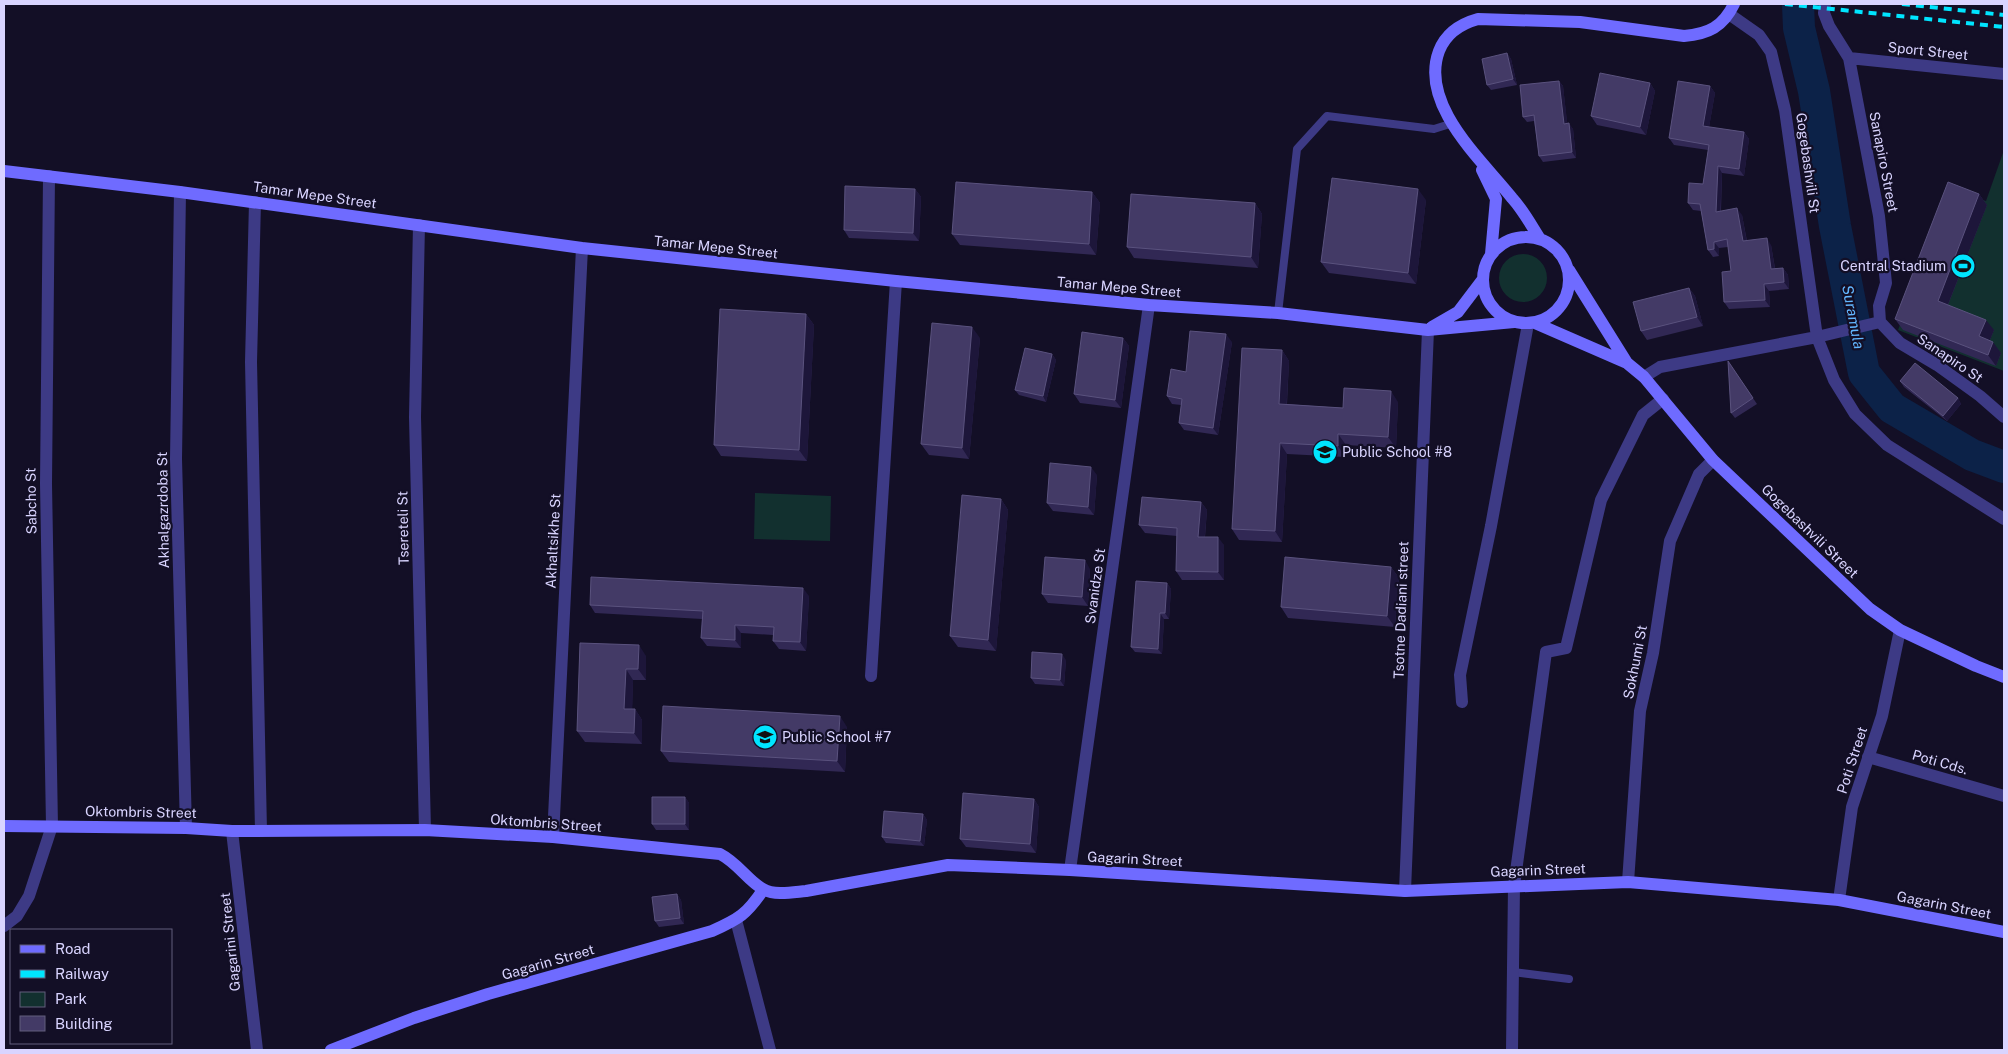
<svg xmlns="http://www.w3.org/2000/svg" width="2008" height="1054" font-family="'Public Sans',sans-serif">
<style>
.green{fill:#12302f}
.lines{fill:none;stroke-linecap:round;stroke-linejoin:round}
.river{stroke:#0c2248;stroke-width:32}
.lane{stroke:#3d3a85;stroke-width:8}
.street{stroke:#3d3a85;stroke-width:12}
.secondary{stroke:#6f6bff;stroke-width:12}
.rail{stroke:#00e5ff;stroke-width:4;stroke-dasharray:8 6;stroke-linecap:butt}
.wall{fill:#312854}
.shaded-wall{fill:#1d163a}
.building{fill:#433a66;stroke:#5a527e}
.labels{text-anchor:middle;stroke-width:4.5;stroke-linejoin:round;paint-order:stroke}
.street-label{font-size:14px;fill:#d9d4ff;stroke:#130f26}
.poi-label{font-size:14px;fill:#d9d4ff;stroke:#130f26;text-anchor:start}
.water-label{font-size:15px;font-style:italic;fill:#62b6ff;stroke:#130f26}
</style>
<rect width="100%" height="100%" fill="#130f26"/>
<path class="green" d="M2004,150v221l-106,-41 54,-141 34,12z
M1499 278a24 24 0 1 1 48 0a24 24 0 1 1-48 0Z
M755,493l76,3 -1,45 -76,-2z"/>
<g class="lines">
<path class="river" d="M1798,4l1,24 15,63 21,135 29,147 28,35 80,47 32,12"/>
<path class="lane" d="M1278,313l19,-164 30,-33 107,13 19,-6
M1513,972l56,7"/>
<path class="street" d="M1729,14l30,21 12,17 14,58 32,227 17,43 21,34 32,31 117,74
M1849,58l155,16
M180,192l-4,267 10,369
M255,202l-4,160 10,469
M419,225l-4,192 10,413
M1880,322l20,21 37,22 43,31 24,21
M1644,377l16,-10 157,-30 63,-15 -1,-16 7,-23 -7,-67 -30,-158 -20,-32 -5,-13 1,-9
M871,676l25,-395
M1462,702l-2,-27 31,-149 37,-202
M1868,757l136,39
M232,831l25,219
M553,837l29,-589
M1070,870l79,-565
M1628,882l12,-171 13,-58 17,-112 29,-67 14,-14
M1405,891l23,-561
M1839,900l13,-93 30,-91 18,-86
M736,920l34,130
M4,926l13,-10 12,-20 23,-70 -6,-342 3,-308
M1512,1050l2,-164 32,-234 20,-4 35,-148 42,-85 20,-16"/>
<path class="secondary" d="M1482,170l14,29 -5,55
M4,171l176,21 402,56 314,33 253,24 129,8 150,17 86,-8
M1483 280a43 43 0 1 1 86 0a43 43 0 1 1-86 0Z
M1540,239c-9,-14 -17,-29 -28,-41 -30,-38 -93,-93 -73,-147 7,-18 21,-27 39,-32l102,3 104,14c24,-2 39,-9 50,-32
M1569,270l58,93
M1535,323l92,40 17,14 69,83 157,149 30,21 76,36 28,11
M1432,327l26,-15 25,-33
M4,826l182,2 46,3 193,-1 128,7 167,17c18,9 28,27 43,35 11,7 31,3 43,2l142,-26 122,5 335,21 223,-9 211,18 165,32
M331,1050l83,-32 74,-24 224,-63c27,-12 35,-17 51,-41"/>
<path class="rail" d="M1785,4l219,23
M1902,4l102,11"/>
</g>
<path class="wall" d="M1507,53l4,6 6,26 -26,5 -4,-5z
M1559,81l4,5 4,37 6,6 3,29 -33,4 -4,-6 -5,-35 -7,1 -4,-5z
M1650,83l5,8 -9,44 -49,-10 -6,-9z
M1710,86l5,7 -6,34 35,5 5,7 -5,37 -22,-3 -1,38 21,4 5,26 24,4 4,23h8l5,7 1,14 -20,2 1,16 -41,2 -5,-7 7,-31 -3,-24 -9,1v8l-6,1 -5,-7 -7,-39 -8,-1 -5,-7 15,-19 5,-34 -34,-5 -5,-7z
M915,189l6,8 -2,44 -70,-3 -5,-8z
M1092,192l8,11 -4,52 -136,-10 -8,-11z
M1979,194l8,11 -39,100 46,25 -4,10 11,13 -5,13 -93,-36 -8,-11z
M1426,200l-10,84 -87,-11 -8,-11z
M1255,203l7,11 -4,54 -124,-10 -7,-11z
M1689,288l6,8 8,30 -56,14 -6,-9z
M806,314l8,11 -7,136 -86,-5 -7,-11z
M980,338l-11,121 -40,-4 -8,-11z
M1123,338l6,8 -8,62 -41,-5 -6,-9z
M1232,342l-14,93 -34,-5 -5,-7 2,-18 -9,-1 -5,-8 19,-24z
M1282,350l7,11 -2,43 56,4 55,-6 -2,46 -50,-3 -1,12 -58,-3 -5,88 -43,-2 -7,-11z
M1052,354l4,6 -10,42 -27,-7 -4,-5z
M1728,361l29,43 -22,14 -4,-5z
M1900,381l58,17 3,6 -14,17 -43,-34z
M1097,475l-3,40 -41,-4 -6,-8z
M1001,499l7,11 -12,141 -38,-4 -8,-11z
M1201,502l6,8 -2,27 19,8v35h-42l-6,-9 1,-35 -32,-3 -6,-8z
M1391,567l8,11 -4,49 -107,-9 -7,-11z
M1090,569l-2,37 -40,-3 -6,-9z
M1167,583l4,6 -2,30h-5l-2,35 -27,-2 -4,-5z
M809,596l-3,55 -27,-2 -6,-8v-6l-32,-2v15l-34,-2 -6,-8 1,-19 -107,-6 -5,-8z
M580,643l66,13v24h-13l-1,29h3l7,11v24l-57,-2 -8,-11z
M1066,660l-2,26 -29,-2 -4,-6z
M847,727l-2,45 -176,-10 -8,-11z
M685,797l4,6v27h-33l-4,-6z
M1034,799l5,8 -3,46 -70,-6 -6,-8z
M923,814l4,6 -3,26 -38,-3 -4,-6z
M677,894l4,6 3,24 -25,3 -4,-6z"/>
<path class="shaded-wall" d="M1507,53l4,6 6,26 -4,-6z
M1559,81l4,5 5,43 -4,-5z
M1650,83l5,8 -9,44 -6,-8z
M1710,86l5,7 -7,40 -5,-7z
M1569,123l4,6 3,29 -4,-6z
M1744,132l5,7 -5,37 -5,-7z
M1718,166l4,7 -2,46 -4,-7z
M915,189l6,8 -2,44 -6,-8z
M1418,189l8,11 -10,84 -8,-11z
M1092,192l8,11 -4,52 -7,-11z
M1979,194l8,11 -42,107 -7,-11z
M1255,203l7,11 -4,54 -7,-11z
M1737,208l5,7 6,33 -5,-7z
M1767,238l4,7 5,31 -5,-7z
M1714,242l5,6v8l-5,-7z
M1783,268l5,7 1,14 -5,-7z
M1764,284l5,7 1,16 -5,-7z
M1689,288l6,8 8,30 -6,-9z
M806,314l8,11 -7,136 -8,-11z
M1986,320l8,10 -7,17 -8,-11z
M972,327l8,11 -11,121 -7,-11z
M1226,334l6,8 -14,93 -5,-7z
M1123,338l6,8 -8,62 -6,-8z
M1993,342l8,11 -5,13 -8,-11z
M1282,350l7,11 -3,54 -7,-11z
M1052,354l4,6 -10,42 -3,-6z
M1391,391l7,11 -2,46 -8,-11z
M1958,398l3,6 -14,17 -4,-5z
M1338,434l8,11 -1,12 -7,-11z
M1280,443l7,11 -5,88 -7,-11z
M1091,467l6,8 -3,40 -6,-8z
M1001,499l7,11 -12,141 -8,-11z
M1201,502l6,8 -3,35 -6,-8z
M1218,537l6,8v35l-6,-8z
M1085,560l5,9 -2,37 -6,-9z
M1391,567l8,11 -4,49 -8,-11z
M1167,583l4,6 -2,30 -4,-6z
M803,588l6,8 -3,55 -6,-9z
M1160,613l4,6 -2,35 -4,-5z
M735,625l6,8v15l-6,-8z
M639,645l7,11v24l-8,-11z
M1062,654l4,6 -2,26 -4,-6z
M626,669l7,11 -1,40 -8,-11z
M635,709l7,11v24l-8,-11z
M840,716l7,11 -2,45 -8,-11z
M685,797l4,6v27l-4,-6z
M1034,799l5,8 -3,46 -6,-9z
M923,814l4,6 -3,26 -4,-5z
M677,894l4,6 3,24 -4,-6z"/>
<path class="building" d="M1507,53l6,26 -26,6 -5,-26z
M1600,73l50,10 -10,44 -49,-11z
M1559,81l5,43 5,-1 3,29 -33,4 -5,-41 -11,2 -3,-32z
M1678,81l32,5 -7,40 41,6 -5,37 -21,-3 -2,46 21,-4 6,33 24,-3 4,31 12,-1 1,14 -20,2 1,16 -41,2 -2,-30 9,-1 -4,-32 -13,3v7l-6,1 -8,-46 -12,-1 1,-20 14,1 6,-39 -40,-7z
M1332,178l86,11 -10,84 -87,-11z
M956,182l136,10 -3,52 -137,-10z
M1948,182l31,12 -41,107 48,19 -7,16 14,6 -5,13 -93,-36z
M845,186l70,3 -2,44 -69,-3z
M1131,194l124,9 -4,54 -124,-10z
M1689,288l8,29 -56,14 -8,-29z
M720,309l86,5 -7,136 -85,-5z
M932,323l40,4 -10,121 -41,-4z
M1190,331l36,3 -13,94 -34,-5 3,-24 -15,-3 4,-27 15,3z
M1082,332l41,6 -8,62 -41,-6z
M1025,348l27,6 -9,42 -28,-6z
M1242,348l40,2 -3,54 64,4 1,-20 47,3 -3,46 -50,-3v12l-58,-3 -5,88 -43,-2z
M1728,361l25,37 -22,15z
M1915,363l43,35 -15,18 -43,-35z
M1050,463l41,4 -3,40 -41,-4z
M962,495l39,4 -13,141 -38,-4z
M1142,497l59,5 -3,35h20v35l-42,-1 1,-43 -38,-3z
M1045,557l40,3 -3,37 -40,-3z
M1285,557l106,10 -4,49 -106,-9z
M591,577l212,11 -3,54 -27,-1 1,-14 -39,-2v15l-34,-2 2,-27 -113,-6z
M1136,581l31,2 -2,30h-5l-2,36 -27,-2z
M580,643l59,2 -1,24h-12l-2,40h11l-1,24 -57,-2z
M1032,652l30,2 -2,26 -29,-2z
M663,706l177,10 -3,45 -176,-10z
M963,793l71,6 -4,45 -70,-5z
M652,797h33v27h-33z
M884,811l39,3 -3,27 -38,-4z
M677,894l3,24 -25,3 -3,-24z"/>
<defs>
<symbol id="stadium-disc" viewBox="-11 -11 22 22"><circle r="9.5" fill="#00e5ff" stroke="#130f26"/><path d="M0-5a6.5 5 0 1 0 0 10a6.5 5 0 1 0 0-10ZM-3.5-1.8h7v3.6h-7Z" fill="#111"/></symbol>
<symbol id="school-disc" viewBox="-11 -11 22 22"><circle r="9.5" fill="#00e5ff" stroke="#130f26"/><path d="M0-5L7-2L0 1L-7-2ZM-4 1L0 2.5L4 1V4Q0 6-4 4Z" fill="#111"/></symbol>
</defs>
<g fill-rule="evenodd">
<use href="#stadium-disc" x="1949" y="252" width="28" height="28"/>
<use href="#school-disc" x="1311" y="438" width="28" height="28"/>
<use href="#school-disc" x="751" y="723" width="28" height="28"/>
</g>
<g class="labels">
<g class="street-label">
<text transform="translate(1928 51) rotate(6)" y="5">Sport Street</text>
<text transform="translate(1884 162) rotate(79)" y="5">Sanapiro Street</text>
<text transform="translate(1808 163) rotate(82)" y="5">Gogebashvili St</text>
<text transform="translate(315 195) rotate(8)" y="5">Tamar Mepe Street</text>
<text transform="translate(716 247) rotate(6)" y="5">Tamar Mepe Street</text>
<text transform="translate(1119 287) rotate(5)" y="5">Tamar Mepe Street</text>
<text transform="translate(1950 358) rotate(34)" y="5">Sanapiro St</text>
<text transform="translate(31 501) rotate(-91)" y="5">Sabcho St</text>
<text transform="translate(163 510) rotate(-91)" y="5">Akhalgazrdoba St</text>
<text transform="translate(403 528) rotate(-91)" y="5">Tsereteli St</text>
<text transform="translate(1810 531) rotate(44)" y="5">Gogebashvili Street</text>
<text transform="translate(553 541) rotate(-87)" y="5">Akhaltsikhe St</text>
<text transform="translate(1095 586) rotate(-82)" y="5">Svanidze St</text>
<text transform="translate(1401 610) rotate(-88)" y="5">Tsotne Dadiani street</text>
<text transform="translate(1635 662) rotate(-79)" y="5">Sokhumi St</text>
<text transform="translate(1852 760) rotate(-72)" y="5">Poti Street</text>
<text transform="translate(1940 762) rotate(16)" y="5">Poti Cds.</text>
<text transform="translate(141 812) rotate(1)" y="5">Oktombris Street</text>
<text transform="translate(546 823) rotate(4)" y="5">Oktombris Street</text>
<text transform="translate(1135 859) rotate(3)" y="5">Gagarin Street</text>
<text transform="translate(1538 870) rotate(-2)" y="5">Gagarin Street</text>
<text transform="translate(1944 905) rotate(11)" y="5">Gagarin Street</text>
<text transform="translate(230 942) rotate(-96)" y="5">Gagarini Street</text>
<text transform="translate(548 962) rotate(-16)" y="5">Gagarin Street</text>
</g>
<g class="poi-label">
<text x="1946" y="271" text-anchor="end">Central Stadium</text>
<text x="1342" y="457">Public School #8</text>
<text x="782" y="742">Public School #7</text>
</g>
<g class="water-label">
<text transform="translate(1853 317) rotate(79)" y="5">Suramula</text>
</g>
</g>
<rect width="2008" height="1054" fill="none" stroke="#d9d4ff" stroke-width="10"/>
<rect x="10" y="929" width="162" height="115" fill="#130f26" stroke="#625e7d"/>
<rect x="20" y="945" width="25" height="8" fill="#6f6bff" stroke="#625e7d"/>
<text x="55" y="954" font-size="15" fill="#d9d4ff">Road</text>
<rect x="20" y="970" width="25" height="8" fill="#00e5ff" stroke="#625e7d"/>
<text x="55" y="979" font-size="15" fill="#d9d4ff">Railway</text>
<rect x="20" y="992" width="25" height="15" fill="#12302f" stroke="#625e7d"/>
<text x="55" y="1004" font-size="15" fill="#d9d4ff">Park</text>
<rect x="20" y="1016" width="25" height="15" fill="#433a66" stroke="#625e7d"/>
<text x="55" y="1029" font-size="15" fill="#d9d4ff">Building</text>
</svg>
